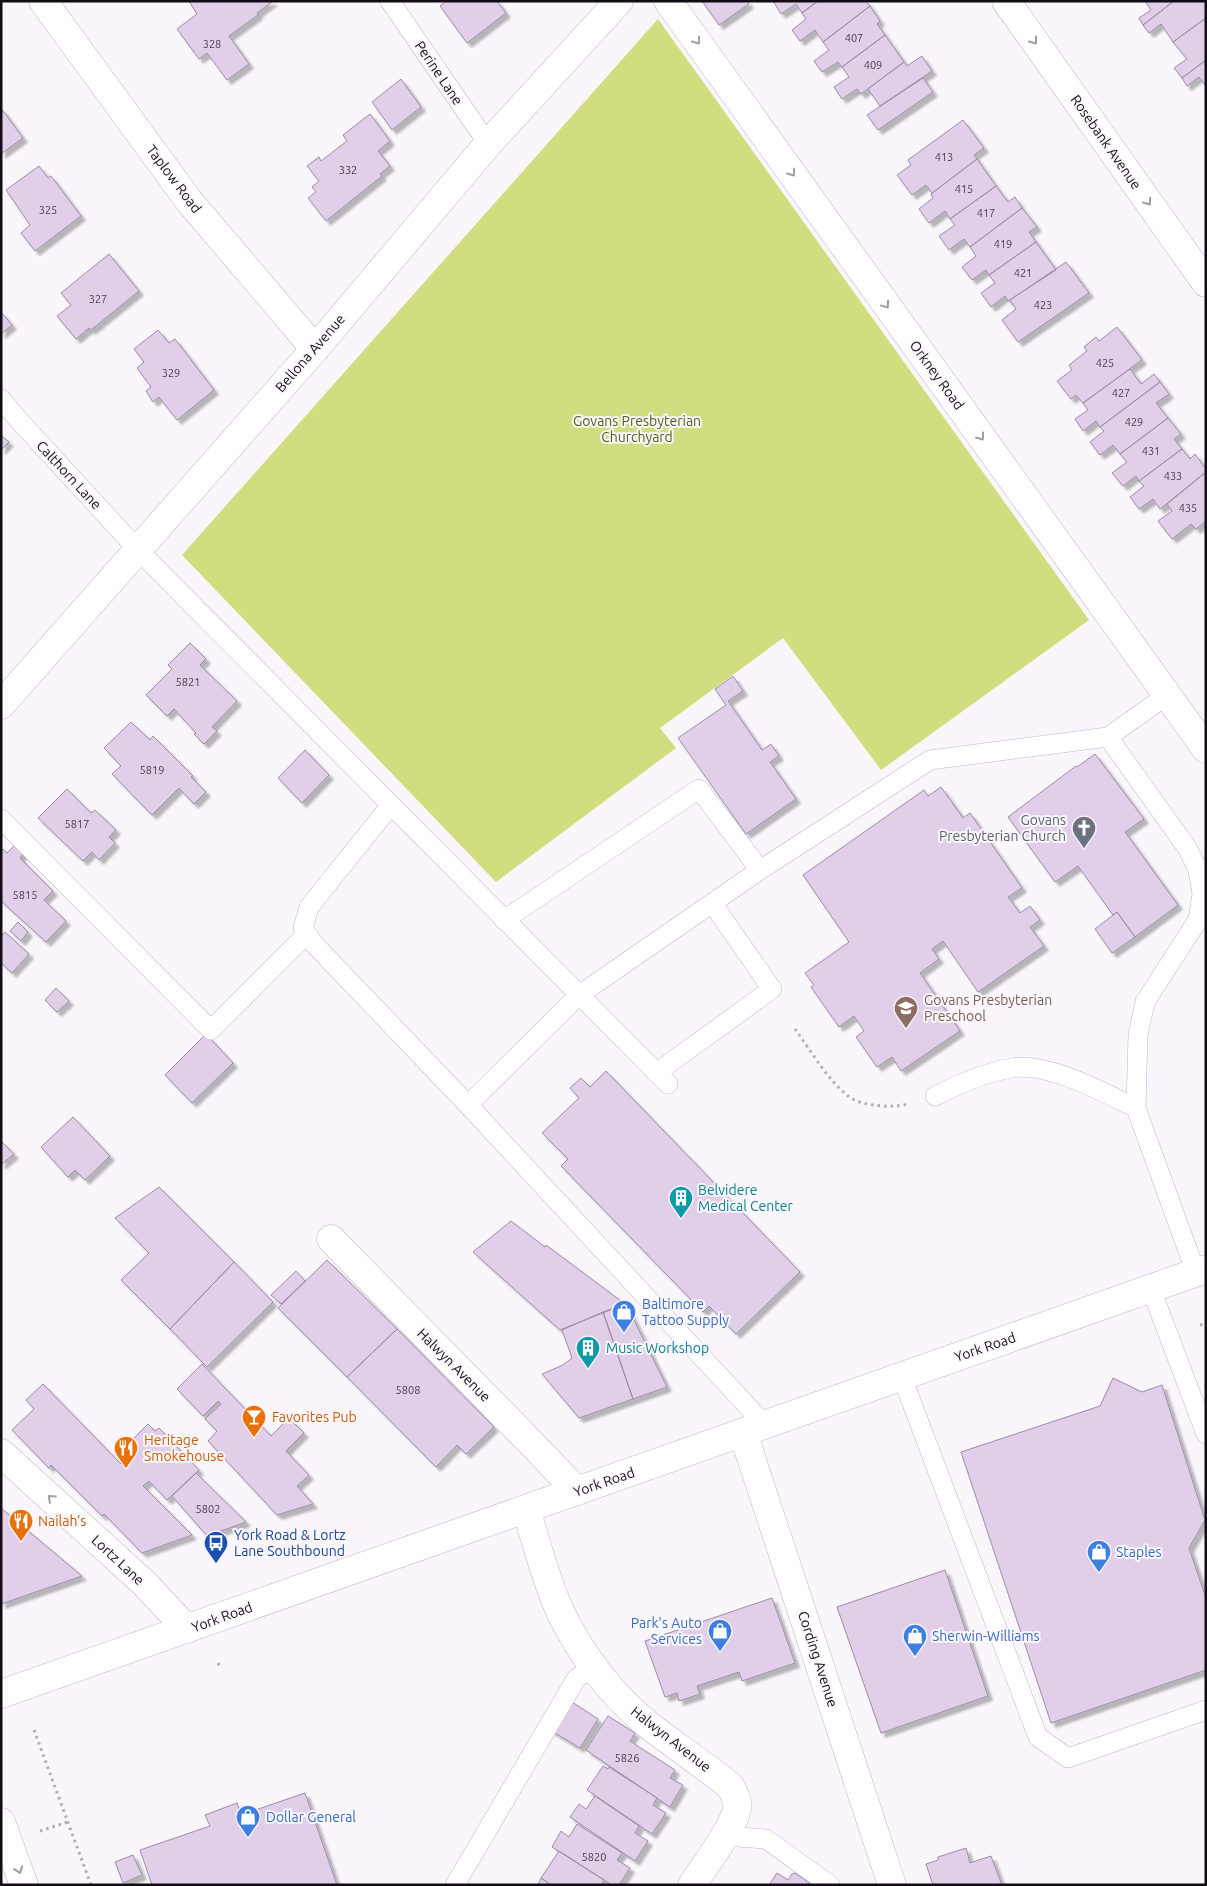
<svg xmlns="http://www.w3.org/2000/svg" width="1207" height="1886" font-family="Ubuntu,sans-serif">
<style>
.green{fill:#d1dd7f}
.building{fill:#e1cfea;stroke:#9c8ba5;filter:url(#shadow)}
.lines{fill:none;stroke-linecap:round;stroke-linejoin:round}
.service-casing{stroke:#c4b3cd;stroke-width:20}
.minor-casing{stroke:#c4b3cd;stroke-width:29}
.tertiary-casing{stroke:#c4b3cd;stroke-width:29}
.primary-casing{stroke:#c4b3cd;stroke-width:29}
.path{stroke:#b1adb4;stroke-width:3;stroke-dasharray:2.5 4;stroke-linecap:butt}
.service{stroke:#fff;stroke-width:19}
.minor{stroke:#fff;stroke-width:28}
.tertiary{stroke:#fff;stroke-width:28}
.primary{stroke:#fff;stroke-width:28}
.oneway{stroke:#a09ea1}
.labels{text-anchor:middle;stroke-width:4;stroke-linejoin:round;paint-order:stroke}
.number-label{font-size:11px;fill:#463d4a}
.street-label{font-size:14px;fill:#120c15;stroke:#faf6fc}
.park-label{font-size:14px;fill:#555c11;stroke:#faf6fc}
.worship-label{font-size:14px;fill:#5b616d;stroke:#faf6fc;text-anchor:end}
.education-label{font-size:14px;fill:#785e54;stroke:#faf6fc;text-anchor:start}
.culture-label{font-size:14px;fill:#0d838f;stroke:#faf6fc;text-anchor:start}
.shop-label{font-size:14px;fill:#366cbe;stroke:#faf6fc;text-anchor:start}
.food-label{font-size:14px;fill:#c56008;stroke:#faf6fc;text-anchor:start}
.transit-label{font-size:14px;fill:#164399;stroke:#faf6fc;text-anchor:start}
</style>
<defs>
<filter id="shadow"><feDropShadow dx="4.5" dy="4.5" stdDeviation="1" flood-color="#0004"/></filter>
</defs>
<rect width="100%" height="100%" fill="#faf6fc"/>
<path class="green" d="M658,19l431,601 -208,150 -98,-132 -123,90 16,20 -180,134 -314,-327z"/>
<path class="building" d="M192,1h81l-16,12 1,2 -29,21 20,28 -22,16 -20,-27 -8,6 -22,-30 20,-15 -7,-11z
M446,1h51l9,12 -39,30 -27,-37z
M702,1h45l2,3 -30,21z
M773,1h45l-16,12 -6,-9 -15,10z
M818,1h48l4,5 -47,36 -8,-12 -15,11 -8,-11 14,-11 -4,-6z
M1145,1h29l-31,24 -4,-7 12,-8z
M1174,1h32v17l-33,24 -12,-18 -12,9 -6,-8z
M870,6l10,15 -3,3 8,11 -43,32 -4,-5 -16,10 -8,-11 15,-11 -6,-8z
M1206,18v42l-24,18 -8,-10 13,-9 -14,-17z
M885,35l19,27 -43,32 -4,-5 -15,10 -8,-12 15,-10 -7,-10z
M922,56l10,15 -52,35 -12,-17 36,-27 3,4z
M1206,60v26l-7,-9 -12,9 -5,-8z
M923,78l10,14 -55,38 -11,-15z
M401,79l20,28 -29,23 -20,-28z
M1,108l22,30 -22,16z
M370,114l20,27 -12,10 12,15 -10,8 2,2 -56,45 -18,-23 8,-6 -4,-5 7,-6 -12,-15 12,-9 2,4 26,-20 -4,-6z
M963,120l21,28 -10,7 3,4 -45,34 -6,-8 -14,10 -15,-20 14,-10 -3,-5z
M977,159l19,27 -46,33 -5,-8 -16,12 -10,-14 14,-11 -2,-4z
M39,166l9,12 3,-2 30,40 -46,35 -14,-18 9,-8 -24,-35z
M996,186l12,16 7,-5 7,11 -52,39 -6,-8 -15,11 -10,-14 16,-11 -5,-6z
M1022,208l15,19 -8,5 7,10 -47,33 -3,-5 -14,10 -10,-13 14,-11 -6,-9z
M1036,242l20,28 -48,31 -3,-5 -14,11 -10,-14 14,-10 -6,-8z
M109,254l30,37 -48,39 -2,-2 -13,11 -19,-23 14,-11 -10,-12z
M1066,262l23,31 -71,49 -16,-22 14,-11 -6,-9z
M1,312l11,13 -11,9z
M1117,327l25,33 -59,43 -7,-8 -5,4 -14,-18 15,-11 -3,-5 18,-14 -3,-4 12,-10 3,4z
M158,330l11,13 6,-4 39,51 -37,30 -18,-23 -6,5 -7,-11 5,-4 -14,-19 7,-6 -10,-13z
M1130,369l11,15 13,-10 6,8 -60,45 -4,-6 -13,10 -8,-12 13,-9 -5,-7z
M1160,382l9,12 -13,9 12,15 -48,36 -7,-9 -13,10 -10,-13 14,-11 -4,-4z
M1168,418l13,16 -7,5 8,10 -43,32 -3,-5 -13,10 -11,-13 15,-11 -7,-8z
M1,435l8,7 -8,8z
M1182,449l8,10 5,-5 11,15v3l-46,37 -7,-10 -14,10 -9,-12 14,-11 -5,-5z
M1206,472v49l-10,8 -5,-5 -19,15 -14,-18 14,-10 -5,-7z
M190,643l16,16 -6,6 37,36 -25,26 5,4 -13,13 -10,-10 2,-1 -22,-24 -7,7 -21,-21 26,-26 -4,-4z
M733,676l10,15 -15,10 34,49 9,-6 8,12 -9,6 26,37 -50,35 -68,-96 48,-33 -11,-16z
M131,722l19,18 3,-4 40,40 -2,1 15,15 -12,12 -15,-16 -27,27 -40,-41 9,-8 -17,-18z
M305,750l24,25 -27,28 -24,-25z
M1095,754l49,65 -19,13 53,73 -43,32 -18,-25 -4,3 -35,-49 -23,16 -47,-65 68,-51 1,1z
M941,787l22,31 7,-5 52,75 -14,9 12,16 10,-7 10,14 -10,7 14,19 -66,46 -35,-51 -11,8 7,10 -19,14 40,58 -59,40 -9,-14 -15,10 -21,-30 8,-6 -10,-15 -15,11 -28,-40 3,-2 -9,-12 44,-31 -46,-67 121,-85 4,6z
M67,789l24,24 4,-3 21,20 -7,7 6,6 -16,17 -7,-8 -9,9 -45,-43z
M16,844l8,9 -4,5 33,33 -9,9 22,21 -20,21 -45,-41v-50l2,-2 4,4z
M1117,912l18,25 -23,16 -17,-24z
M18,922l10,10 -7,9 -11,-10z
M5,932l24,22 -17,19 -11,-10v-27z
M56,988l13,13 -12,11 -12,-12z
M206,1034l27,29 -41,40 -27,-28z
M606,1071l194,201 -64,62 -27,-28 -6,6 -142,-146 7,-7 -26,-26 37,-35 -9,-10 11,-10 9,9z
M73,1117l37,39 -25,24 -10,-10 -7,7 -27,-30z
M1,1141l13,13 -13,11z
M159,1187l75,75 -64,67 -49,-49 28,-27 -34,-35z
M511,1221l34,26 1,-2 79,59 -65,26 -87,-78z
M327,1260l70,69 -50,48 -69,-69z
M234,1262l39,40 -66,65 -37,-38z
M296,1271l9,10 -24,23 -10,-9z
M626,1304l41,83 -34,12 -30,-87z
M603,1312l30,87 -54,19 -37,-44 21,-9 9,-7 -10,-28z
M397,1329l97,98 -28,27 -9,-9 -21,22 -89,-90z
M202,1364l69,72 18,-18 15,15 -18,18 23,24 -12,11 16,18 -36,11 -69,-74 9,-10 -12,-12 16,-15 -3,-3 -15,15 -26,-27z
M1113,1378l29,14 20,-7 43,135 -16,28 17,50v72l-155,53 -90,-271 139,-46z
M43,1384l78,80 15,-15 -6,-7 18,-18 7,7 4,-3 40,42 -32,30 -18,-19 -6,5 49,49 -50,18 -38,-39 -2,2 -51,-51 -2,3 -37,-38 22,-21 -8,-9z
M196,1473l50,49 -39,14 -35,-40z
M1,1508l81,68 -81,28z
M945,1570l43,126 -107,37 -44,-126z
M772,1598l23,65 -53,18 -3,-9 -42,14 3,8 -21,7 -2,-8 -12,4 -20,-56z
M569,1700l29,19 -18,29 -30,-18z
M608,1716l27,17 -5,8 45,29 -5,8 13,7 -13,22 -84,-57z
M603,1766l5,3 1,-2 48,31 -4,7 13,8 -14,21 -65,-44z
M305,1793l32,92h-185l-12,-35 70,-24 -5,-11 32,-12 4,12z
M595,1796l44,30 -4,7 13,8 -13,20 -65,-44 9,-13 7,5z
M577,1824l45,29 -5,7 13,8 -11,17h-7l-60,-38 9,-16 8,6z
M966,1848l4,15 21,-7 11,29h-69l-7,-21 12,-4v-3z
M559,1851l45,29 -3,5h-50l-10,-7z
M133,1855l9,20 -19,8 -8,-21z
M777,1873l11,7 4,-6 3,-1 17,12h-43z
M541,1878l10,7h-13z"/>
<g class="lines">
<defs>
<path id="service" d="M390,1l98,143
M1,399l14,17 123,134 530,534
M1167,695l-59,42 80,112 10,21 4,24 -4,26 -53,82 -7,33 -2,73 60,165
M391,805l-82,102 -6,21 11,16 154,161 297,320
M1,819l210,211 96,-96
M504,920l195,-131 61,81 170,-110 178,-23
M656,1073l116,-84 -60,-86
M935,1096c22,-11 52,-24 77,-28 37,-6 90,24 124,40
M468,1105l111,-110 181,-125
M1151,1289l55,145
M902,1377l136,360 30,21 138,-48
M724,1836l42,3 64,46
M455,1885l121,-206 17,-13"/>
<path id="minor" d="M43,1l146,200 126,148
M668,1l538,748
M1006,1l200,282
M331,1239l205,209 41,43
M743,1433l149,452
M1,1453l143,130 43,46
M526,1509c10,32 20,72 34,102 20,43 53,86 91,116 26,20 53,38 79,59 4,7 8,13 7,22 -2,18 -34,60 -45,77
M1,1822l23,63"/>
<path id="tertiary" d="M1,705l314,-356 173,-205 131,-143"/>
<path id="primary" d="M1,1694l1205,-425"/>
</defs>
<use href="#service" class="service-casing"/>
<use href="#minor" class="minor-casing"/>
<use href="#tertiary" class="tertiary-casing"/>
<use href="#primary" class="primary-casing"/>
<path class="path" d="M795,1029c16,22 32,50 53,67 14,11 45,12 60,8
M1200,1325l6,-1
M218,1663l3,5
M34,1730l57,155
M40,1831l28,-9"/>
<use href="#service" class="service"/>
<use href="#minor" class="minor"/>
<use href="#tertiary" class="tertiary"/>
<use href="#primary" class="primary"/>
</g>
<defs><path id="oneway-chevron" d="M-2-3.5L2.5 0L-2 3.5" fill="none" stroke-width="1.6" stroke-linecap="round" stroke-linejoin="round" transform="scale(1.25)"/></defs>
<g class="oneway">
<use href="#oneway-chevron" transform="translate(697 41) rotate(54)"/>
<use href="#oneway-chevron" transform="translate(1034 41) rotate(55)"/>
<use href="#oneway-chevron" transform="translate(792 173) rotate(54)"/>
<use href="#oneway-chevron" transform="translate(1148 202) rotate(55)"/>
<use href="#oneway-chevron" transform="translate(886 305) rotate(54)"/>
<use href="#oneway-chevron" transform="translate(981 437) rotate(54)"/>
<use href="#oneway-chevron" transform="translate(51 1498) rotate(-138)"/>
<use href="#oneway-chevron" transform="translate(19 1870) rotate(70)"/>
</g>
<defs>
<symbol id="church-pin" viewBox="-11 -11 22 30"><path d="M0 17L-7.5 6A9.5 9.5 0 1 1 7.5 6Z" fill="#6b7280" stroke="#faf6fc"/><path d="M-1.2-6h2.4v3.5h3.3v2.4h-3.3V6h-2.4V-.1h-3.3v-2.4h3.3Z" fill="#fff"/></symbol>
<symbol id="school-pin" viewBox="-11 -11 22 30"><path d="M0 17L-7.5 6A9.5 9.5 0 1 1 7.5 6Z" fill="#8d6e63" stroke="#faf6fc"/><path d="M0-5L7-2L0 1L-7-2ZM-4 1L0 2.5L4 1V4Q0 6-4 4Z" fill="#fff"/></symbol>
<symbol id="building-pin" viewBox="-11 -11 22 30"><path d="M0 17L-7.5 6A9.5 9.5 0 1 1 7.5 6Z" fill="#0f9aa8" stroke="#faf6fc"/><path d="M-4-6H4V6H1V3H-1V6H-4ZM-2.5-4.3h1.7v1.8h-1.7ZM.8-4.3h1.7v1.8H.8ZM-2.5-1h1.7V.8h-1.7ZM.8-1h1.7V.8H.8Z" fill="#fff"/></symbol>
<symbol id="shop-pin" viewBox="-11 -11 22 30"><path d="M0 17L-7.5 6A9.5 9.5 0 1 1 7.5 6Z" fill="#3f7fe0" stroke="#faf6fc"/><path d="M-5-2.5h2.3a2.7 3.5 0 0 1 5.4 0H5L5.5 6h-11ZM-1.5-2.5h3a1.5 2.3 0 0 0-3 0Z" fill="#fff"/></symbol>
<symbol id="bar-pin" viewBox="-11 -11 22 30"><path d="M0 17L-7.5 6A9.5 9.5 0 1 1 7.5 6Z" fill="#e8710a" stroke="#faf6fc"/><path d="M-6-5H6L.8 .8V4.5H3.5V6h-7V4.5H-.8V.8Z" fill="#fff"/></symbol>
<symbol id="restaurant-pin" viewBox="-11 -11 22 30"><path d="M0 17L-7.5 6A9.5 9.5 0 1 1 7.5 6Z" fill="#e8710a" stroke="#faf6fc"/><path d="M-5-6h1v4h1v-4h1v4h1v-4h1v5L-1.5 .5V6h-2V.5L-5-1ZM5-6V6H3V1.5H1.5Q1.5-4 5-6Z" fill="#fff"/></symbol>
<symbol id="bus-pin" viewBox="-11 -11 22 30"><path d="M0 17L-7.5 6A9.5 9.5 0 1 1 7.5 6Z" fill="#1a4fb4" stroke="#faf6fc"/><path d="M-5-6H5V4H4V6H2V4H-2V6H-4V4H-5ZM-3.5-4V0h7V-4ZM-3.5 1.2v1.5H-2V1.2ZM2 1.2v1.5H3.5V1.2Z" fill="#fff"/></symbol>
</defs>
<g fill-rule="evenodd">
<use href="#church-pin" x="1070" y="814" width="28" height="38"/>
<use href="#school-pin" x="892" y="994" width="28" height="38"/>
<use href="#building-pin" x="667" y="1184" width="28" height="38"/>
<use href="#shop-pin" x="610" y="1298" width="28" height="38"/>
<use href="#building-pin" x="574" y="1334" width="28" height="38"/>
<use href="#bar-pin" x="240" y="1403" width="28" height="38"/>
<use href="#restaurant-pin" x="112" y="1434" width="28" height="38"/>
<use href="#restaurant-pin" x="7" y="1507" width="28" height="38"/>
<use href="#bus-pin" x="202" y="1529" width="28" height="38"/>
<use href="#shop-pin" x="1085" y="1538" width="28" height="38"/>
<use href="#shop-pin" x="706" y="1617" width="28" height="38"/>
<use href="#shop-pin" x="901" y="1622" width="28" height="38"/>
<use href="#shop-pin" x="234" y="1803" width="28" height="38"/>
</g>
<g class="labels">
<g class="number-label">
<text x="854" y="42">407</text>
<text x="212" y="48">328</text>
<text x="873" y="69">409</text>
<text x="944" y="161">413</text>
<text x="348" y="174">332</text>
<text x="964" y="193">415</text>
<text x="48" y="214">325</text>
<text x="986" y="217">417</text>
<text x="1003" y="248">419</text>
<text x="1023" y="277">421</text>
<text x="98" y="303">327</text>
<text x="1043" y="309">423</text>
<text x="1105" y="367">425</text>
<text x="171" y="377">329</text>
<text x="1121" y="397">427</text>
<text x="1134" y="426">429</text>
<text x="1151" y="455">431</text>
<text x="1173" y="480">433</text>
<text x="1188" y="512">435</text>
<text x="188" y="686">5821</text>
<text x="152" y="774">5819</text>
<text x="77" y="828">5817</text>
<text x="25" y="899">5815</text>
<text x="408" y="1394">5808</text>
<text x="208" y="1513">5802</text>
<text x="627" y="1762">5826</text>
<text x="594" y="1861">5820</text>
</g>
<g class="street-label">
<text transform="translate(439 73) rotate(56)" y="5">Perine Lane</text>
<text transform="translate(1106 142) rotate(55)" y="5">Rosebank Avenue</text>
<text transform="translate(174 179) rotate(53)" y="5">Taplow Road</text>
<text transform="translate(310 353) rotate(-49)" y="5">Bellona Avenue</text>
<text transform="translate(937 375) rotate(54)" y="5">Orkney Road</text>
<text transform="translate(69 475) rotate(47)" y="5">Calthorn Lane</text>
<text transform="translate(985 1347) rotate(-19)" y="5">York Road</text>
<text transform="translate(454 1365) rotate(45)" y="5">Halwyn Avenue</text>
<text transform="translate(604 1482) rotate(-19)" y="5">York Road</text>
<text transform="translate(118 1560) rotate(43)" y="5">Lortz Lane</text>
<text transform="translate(222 1617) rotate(-20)" y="5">York Road</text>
<text transform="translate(818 1659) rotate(72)" y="5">Cording Avenue</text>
<text transform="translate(671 1739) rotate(38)" y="5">Halwyn Avenue</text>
</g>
<g class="park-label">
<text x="637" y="426">Govans Presbyterian<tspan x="637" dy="16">Churchyard</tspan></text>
</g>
<g class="worship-label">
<text x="1066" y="825">Govans<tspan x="1066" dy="16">Presbyterian Church</tspan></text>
</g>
<g class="education-label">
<text x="924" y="1005">Govans Presbyterian<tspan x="924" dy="16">Preschool</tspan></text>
</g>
<g class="culture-label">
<text x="698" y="1195">Belvidere<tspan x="698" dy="16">Medical Center</tspan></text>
<text x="606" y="1353">Music Workshop</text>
</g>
<g class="shop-label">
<text x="642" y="1309">Baltimore<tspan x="642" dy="16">Tattoo Supply</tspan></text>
<text x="1116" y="1557">Staples</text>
<text x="702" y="1628" text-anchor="end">Park's Auto<tspan x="702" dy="16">Services</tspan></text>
<text x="932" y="1641">Sherwin-Williams</text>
<text x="266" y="1822">Dollar General</text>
</g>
<g class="food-label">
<text x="272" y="1422">Favorites Pub</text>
<text x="144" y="1445">Heritage<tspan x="144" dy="16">Smokehouse</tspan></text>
<text x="38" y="1526">Nailah’s</text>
</g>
<g class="transit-label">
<text x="234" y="1540">York Road &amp; Lortz<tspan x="234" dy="16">Lane Southbound</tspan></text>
</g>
</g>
<rect width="1207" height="1886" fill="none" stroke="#120c15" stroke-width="5"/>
</svg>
